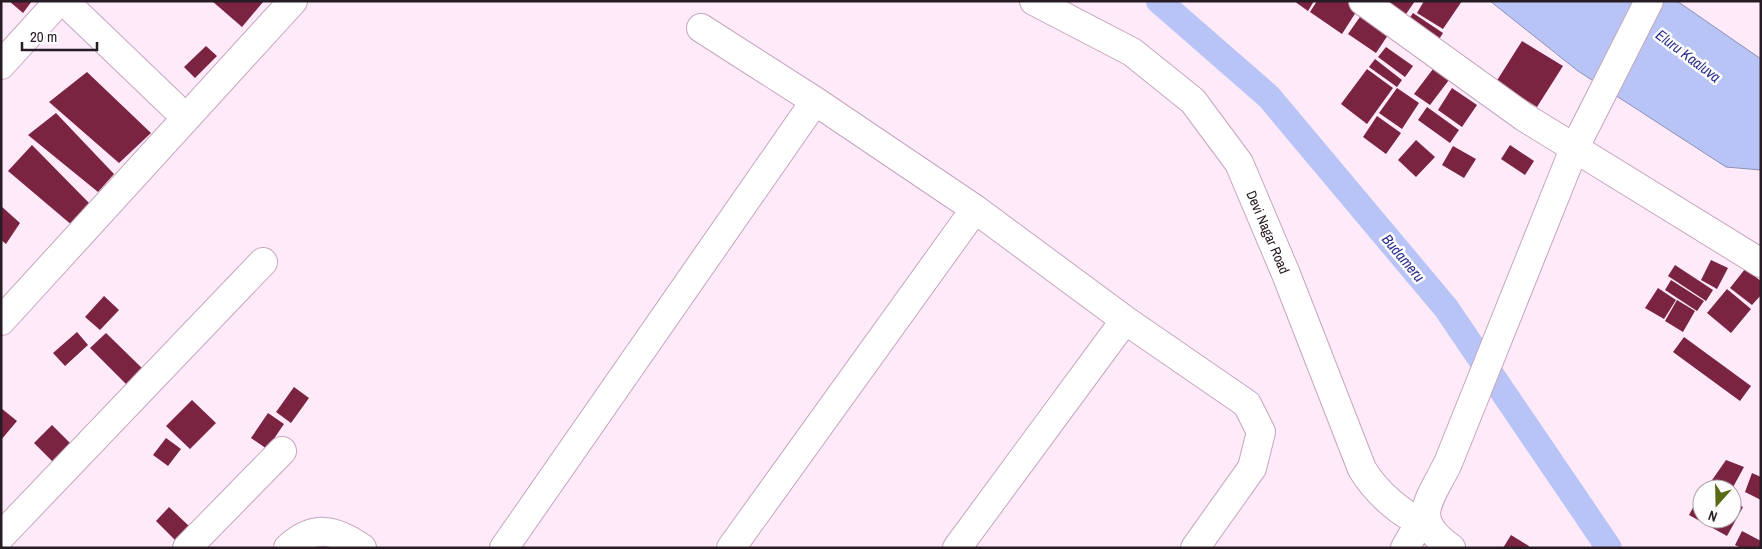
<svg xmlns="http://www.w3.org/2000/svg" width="1762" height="549" font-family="'Archivo Narrow',sans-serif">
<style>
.water{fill:#b8c3f6;stroke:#8c91b7}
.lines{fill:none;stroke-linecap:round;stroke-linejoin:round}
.canal{stroke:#b8c3f6;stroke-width:26}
.building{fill:#7a2442}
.minor-casing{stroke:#c5a6be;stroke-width:30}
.minor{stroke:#fff;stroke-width:28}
.labels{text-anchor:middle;stroke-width:5;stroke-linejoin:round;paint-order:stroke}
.street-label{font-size:14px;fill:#271b24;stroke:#fefefe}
.water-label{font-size:15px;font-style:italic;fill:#2c2f8c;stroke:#fefefe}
</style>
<rect width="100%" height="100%" fill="#feeaf9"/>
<path class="water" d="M1490,1h187l84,58v111l-35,-3 -148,-96z"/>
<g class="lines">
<path class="canal" d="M1159,1l110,96 177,211 163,240"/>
</g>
<path class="building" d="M9,1h23l-9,12z
M212,1h50l1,1 -21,25z
M1294,1h20l-6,10z
M1317,1h29l12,8 -16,25 -32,-22z
M1381,1h34l-11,16z
M1424,1h38l-19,28 -26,-16z
M1413,13l30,20 -7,11 -30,-21z
M1362,14l28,18 -14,21 -28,-19z
M1522,41l41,25 -26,41 -41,-25z
M206,46l11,10 -22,22 -11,-11z
M1386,47l27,19 -8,11 -27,-20z
M1375,59l27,21 -5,7 -28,-20z
M1436,65l16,11 -22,29 -16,-11z
M1367,69l26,19 -26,36 -26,-20z
M87,72l64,61 -32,30 -70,-61z
M1397,88l22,15 -17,26 -23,-16z
M1452,88l25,17 -15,22 -24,-17z
M1427,107l32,23 -9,13 -32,-23z
M56,113l58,61 -16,18 -70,-57z
M1377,116l24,17 -15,21 -23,-17z
M1416,140l19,17 -19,20 -18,-17z
M32,145l59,60 -18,21 -65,-55z
M1510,145l24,16 -9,14 -24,-16z
M1453,146l23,13 -12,19 -22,-13z
M1,206l19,17 -14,21 -5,-4z
M1711,260l17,8 -11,21 -16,-9z
M1675,265l38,25 -7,11 -38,-25z
M1745,269l16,12v14l-9,10 -22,-17z
M1671,280l33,21 -7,10 -32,-21z
M1658,288l18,12 -12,19 -19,-11z
M1727,289l24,20 -20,24 -24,-20z
M104,296l15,14 -19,20 -15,-13z
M1677,300l18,11 -12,21 -18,-11z
M77,332l11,13 -23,21 -12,-13z
M106,333l40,39 -16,16 -40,-40z
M1684,337l67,49 -11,15 -67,-49z
M294,387l15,11 -18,25 -15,-11z
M192,400l24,23 -26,26 -24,-23z
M1,408l16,13 -16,19z
M268,413l16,11 -17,25 -16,-11z
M52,425l20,20 -18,18 -20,-20z
M166,438l15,11 -13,17 -15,-11z
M1726,460l18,7 -12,22h-11l-11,-6z
M1752,473l9,4v23l-16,-8z
M1702,491v28h30v-18l11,6 -16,29 -38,-21z
M169,507l20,19 -14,14 -19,-19z
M1742,531l19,10v7h-20l-6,-3z
M1511,535l18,11 -1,2h-25z"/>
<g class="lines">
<defs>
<path id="minor" d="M64,1l121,116
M1034,1l98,51 61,49 46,62 47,111 76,195c14,23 39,46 65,56
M1363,1l161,116 237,146
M701,28l114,73 160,108 150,111 122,84 14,28 -9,36 -57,80
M1,65l58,-64
M1,321l292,-320
M1,536l262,-274
M187,548l95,-97
M288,548c26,-24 47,-19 74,0
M504,548l311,-447
M731,548l244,-339
M957,548l168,-228
M1405,548l15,-26
M1451,548c-42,-30 -22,-46 -3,-85l126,-314 75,-148"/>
</defs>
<use href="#minor" class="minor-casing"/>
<use href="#minor" class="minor"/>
</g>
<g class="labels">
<g class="street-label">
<text transform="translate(1268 232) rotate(67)" y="5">Devi Nagar Road</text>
</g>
<g class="water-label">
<text transform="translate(1688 56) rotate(37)" y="5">Eluru Kaaluva</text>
<text transform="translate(1403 258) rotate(50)" y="5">Budameru</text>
</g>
</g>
<rect width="1762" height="549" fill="none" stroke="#271b24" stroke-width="5"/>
<g transform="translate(1717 504) rotate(200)"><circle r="24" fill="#fefefe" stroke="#a8a3a7"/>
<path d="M0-4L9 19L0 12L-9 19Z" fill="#586a15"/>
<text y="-8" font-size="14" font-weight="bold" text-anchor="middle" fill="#271b24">N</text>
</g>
<path d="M22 42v8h75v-8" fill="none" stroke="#271b24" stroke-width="2.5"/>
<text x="30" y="42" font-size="15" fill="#271b24" stroke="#fefefe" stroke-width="4" paint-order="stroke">20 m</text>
</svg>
